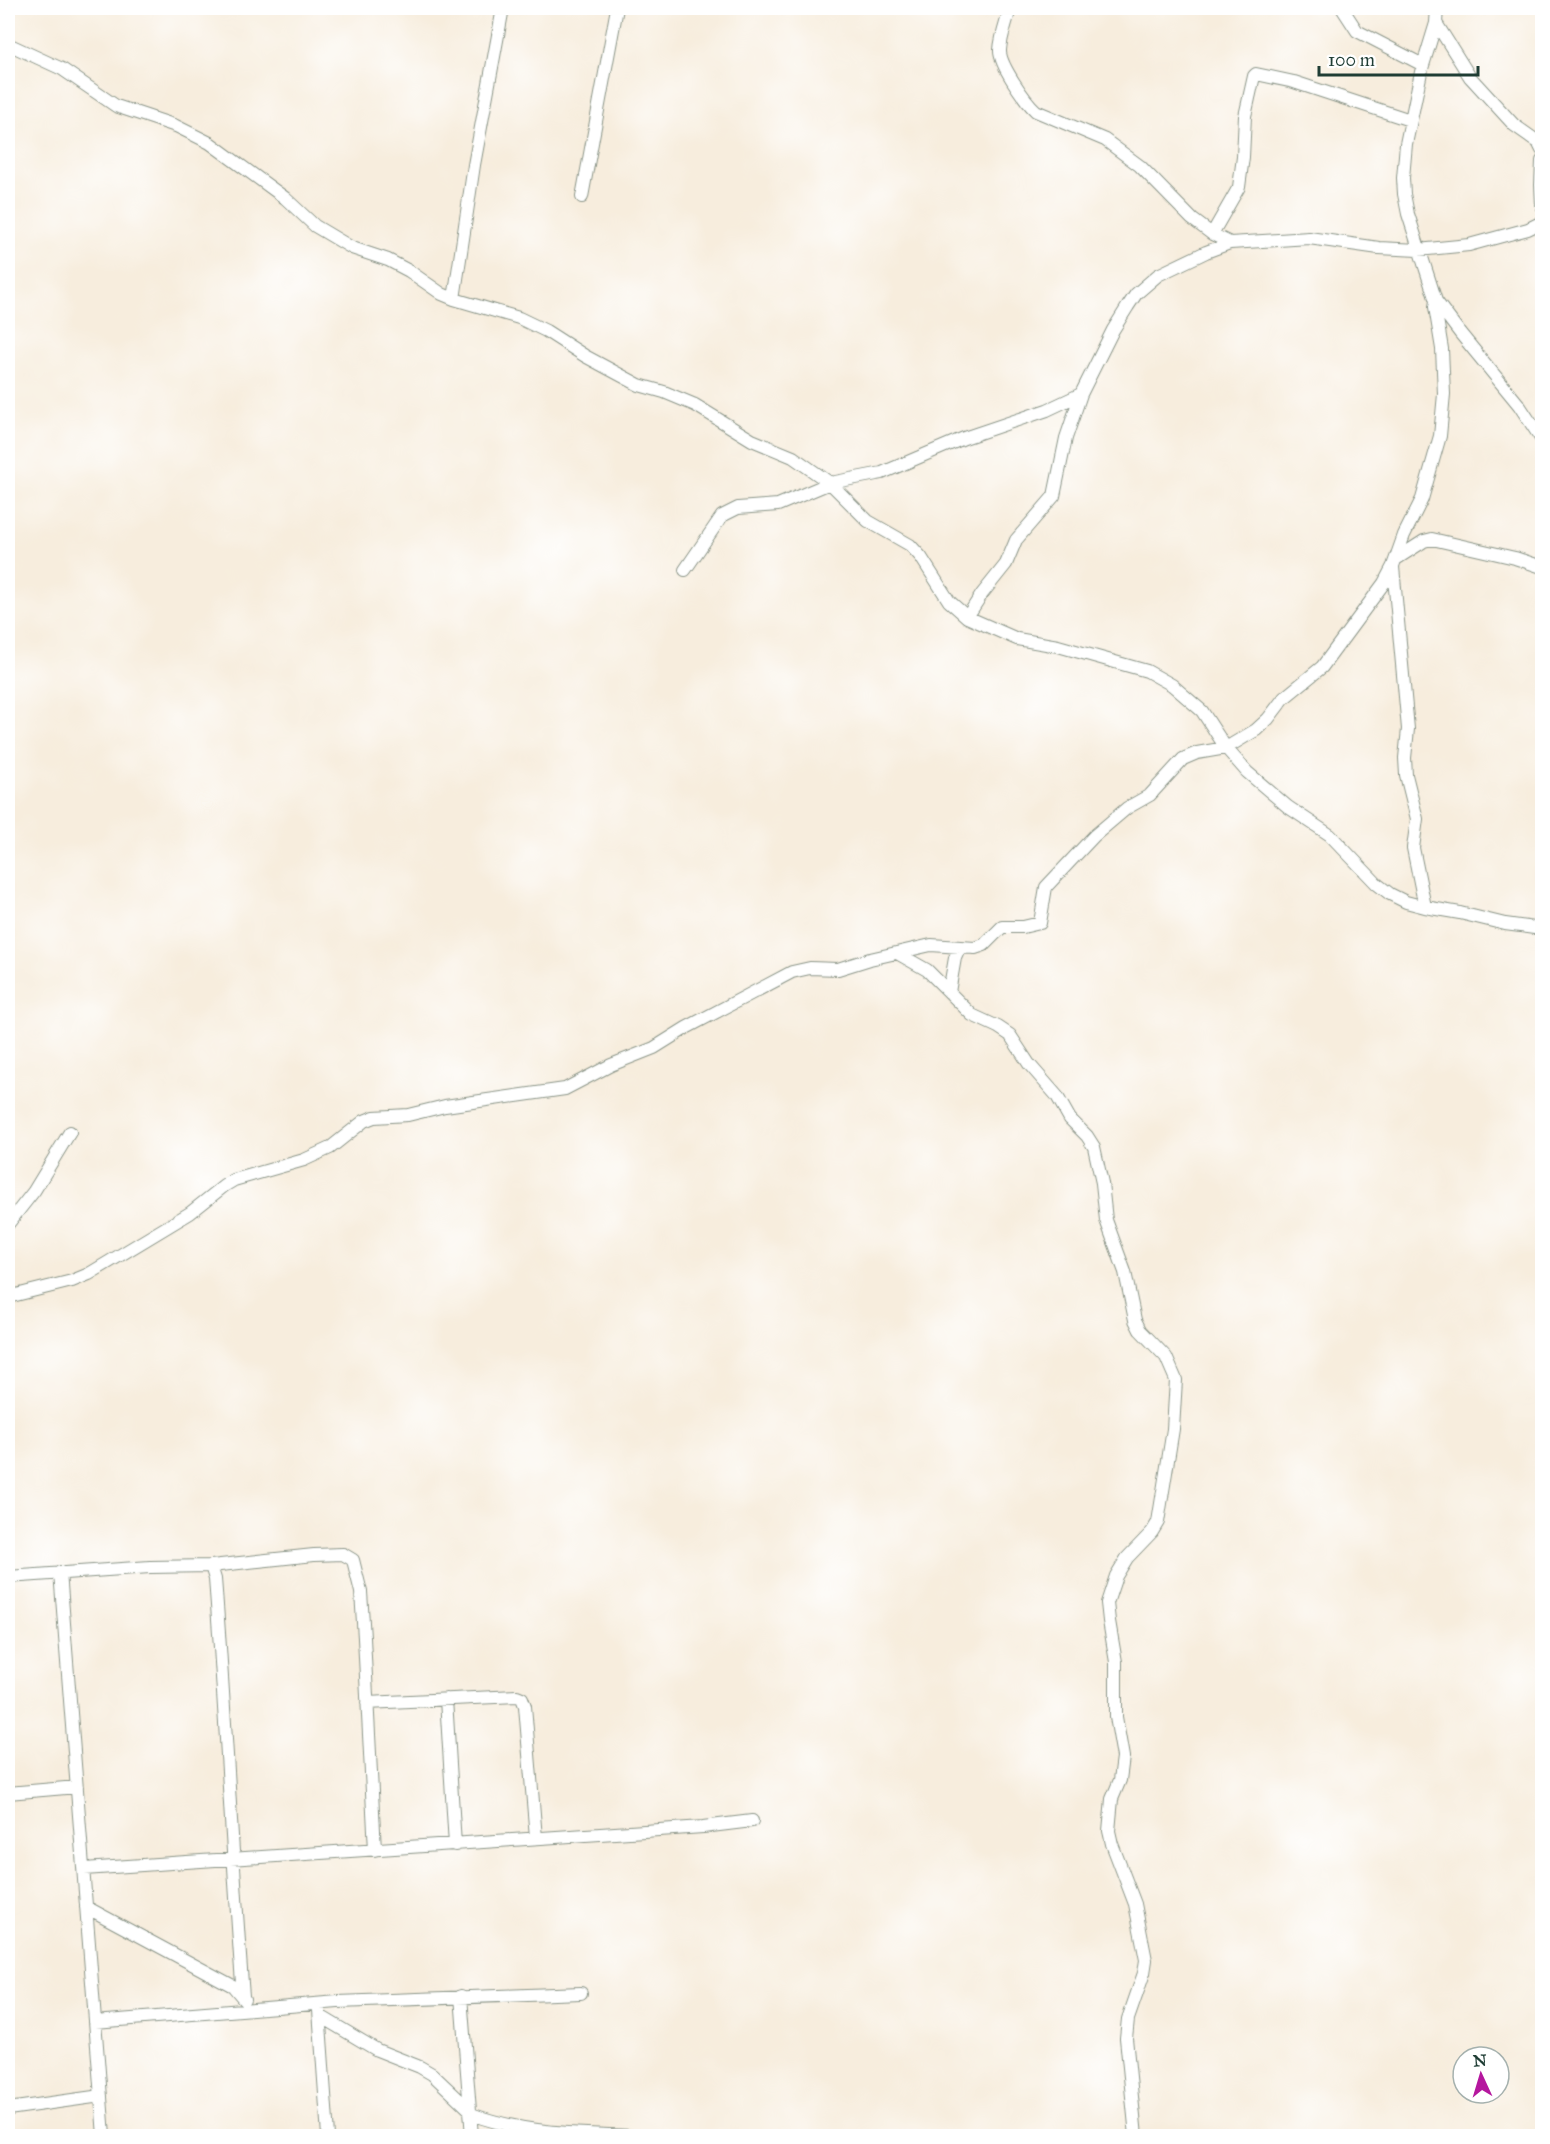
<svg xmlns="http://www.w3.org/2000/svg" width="1550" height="2144" font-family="'IM FELL Great Primer',serif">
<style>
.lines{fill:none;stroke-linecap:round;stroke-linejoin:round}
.street-casing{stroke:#8b9588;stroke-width:14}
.street{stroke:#fff;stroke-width:12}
</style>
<rect width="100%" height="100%" fill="#fff"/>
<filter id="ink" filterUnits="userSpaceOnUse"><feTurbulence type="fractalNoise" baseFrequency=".0167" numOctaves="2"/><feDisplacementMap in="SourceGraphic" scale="12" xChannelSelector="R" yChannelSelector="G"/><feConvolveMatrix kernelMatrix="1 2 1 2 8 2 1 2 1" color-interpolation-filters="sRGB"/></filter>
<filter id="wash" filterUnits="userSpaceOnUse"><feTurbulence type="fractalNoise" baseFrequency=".008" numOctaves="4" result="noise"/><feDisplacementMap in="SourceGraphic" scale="24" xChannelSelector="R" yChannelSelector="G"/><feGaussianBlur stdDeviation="1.35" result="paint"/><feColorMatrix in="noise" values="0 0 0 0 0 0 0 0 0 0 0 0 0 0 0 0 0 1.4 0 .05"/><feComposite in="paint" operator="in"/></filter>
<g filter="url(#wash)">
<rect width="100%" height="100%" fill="#f7eddd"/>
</g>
<g filter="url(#ink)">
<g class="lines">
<defs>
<path id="street" d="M1010,8c-3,14 -9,27 -10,42 -1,14 25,51 36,61l69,29 35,26 52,53 20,15 18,9
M1342,8l15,23 66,34
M1437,8l-1,15 -15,49 -15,72 -3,34 1,16 4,20 28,87 24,32 59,72 23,35
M1436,23l34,54 44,48 24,17 4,8
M8,44l54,25 54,37 60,20 34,17 75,55 30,28 37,22 36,12 21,11 33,23 12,5 65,19 27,13 39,25 54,29 25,7 31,13 57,35 41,17 37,26 38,38 42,24 11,12 28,44 18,16 50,22 41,7 89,25 25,14 30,26 24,37 21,24 41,35 42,28 47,49 13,10 16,8 19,5 35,6 45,11 37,5
M1542,161l-1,24 1,21
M582,197l35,-189
M1212,234l27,-47 4,-30 2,-41 9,-40 2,-2 38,8 116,38
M454,299l20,-134 29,-157
M1396,559l28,-18 8,-2 83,19 27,9
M1393,567l15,162 -3,29 1,17 11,44 -4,29 12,59
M685,570l37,-54 16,-8 40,-3 52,-22 52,-10 82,-35 83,-28 34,-16
M967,617l15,-23 24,-30 10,-24 38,-44 12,-58 15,-44 32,-64 15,-24 8,-12 22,-19 48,-23 24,-9 79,-5 70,10 39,2 51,-5 59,-16 14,-7
M897,953l30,17 45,45 26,12 12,8 19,29 28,32 13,23 17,17 7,11 8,36 4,37 19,52 10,48 5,10 26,27 10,23 -3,49 -15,93 -6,10 -25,26 -11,18 -9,27 2,18 7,41v55l7,40 -3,23 -8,19 -3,32 3,13 23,60 11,56 -2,13 -16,46 -2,19 10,98
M949,992l6,-34 5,-11
M8,1224l26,-33 36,-59
M8,1297l64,-16 17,-7 101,-61 34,-27 10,-6 70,-20 26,-12 34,-27 10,-4 34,-2 37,-9 120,-17 46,-24 43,-17 32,-20 106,-56 18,-4 28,1 32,-10 61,-14 44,3 9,-3 18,-18h21l17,-4 6,-36 48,-51 33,-28 23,-13 33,-36 14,-6 29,-5 30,-18 12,-11 16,-21 38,-31 62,-84 9,-17 11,-31 18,-36 18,-63 4,-42 -2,-45 -7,-42 1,-6
M211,1566l103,-11 29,-1 10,6 8,32 3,46 11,212
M60,1572l44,564
M8,1577l142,-10 61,-1 4,13c11,139 17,278 28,417
M446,1699l9,146
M367,1703l150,-7 5,2 3,8 11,132
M8,1793l69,-6
M84,1869l619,-42 49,-6
M86,1907l147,79 11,13
M461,1996l11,140
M319,2010l9,126
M320,2016l57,34 43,17 12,7 38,36
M95,2022l243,-20 243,-9
M8,2109l93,-13
M471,2114c54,20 108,20 165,22"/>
</defs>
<use href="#street" class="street-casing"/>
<use href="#street" class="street"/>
</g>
</g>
<rect width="1550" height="2144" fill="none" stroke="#fff" stroke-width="30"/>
<g transform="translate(1481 2075) rotate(356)"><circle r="28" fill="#ffffff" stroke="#a5b1ae" stroke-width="1.5"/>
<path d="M0-4.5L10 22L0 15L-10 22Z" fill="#b5179e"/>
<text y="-9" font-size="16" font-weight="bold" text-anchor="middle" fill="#1f3d34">N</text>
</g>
<path d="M1319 66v9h159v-9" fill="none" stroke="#1f3d34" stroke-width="3"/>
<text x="1328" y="66" font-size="18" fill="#1f3d34" stroke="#ffffff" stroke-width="4.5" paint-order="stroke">100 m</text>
</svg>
